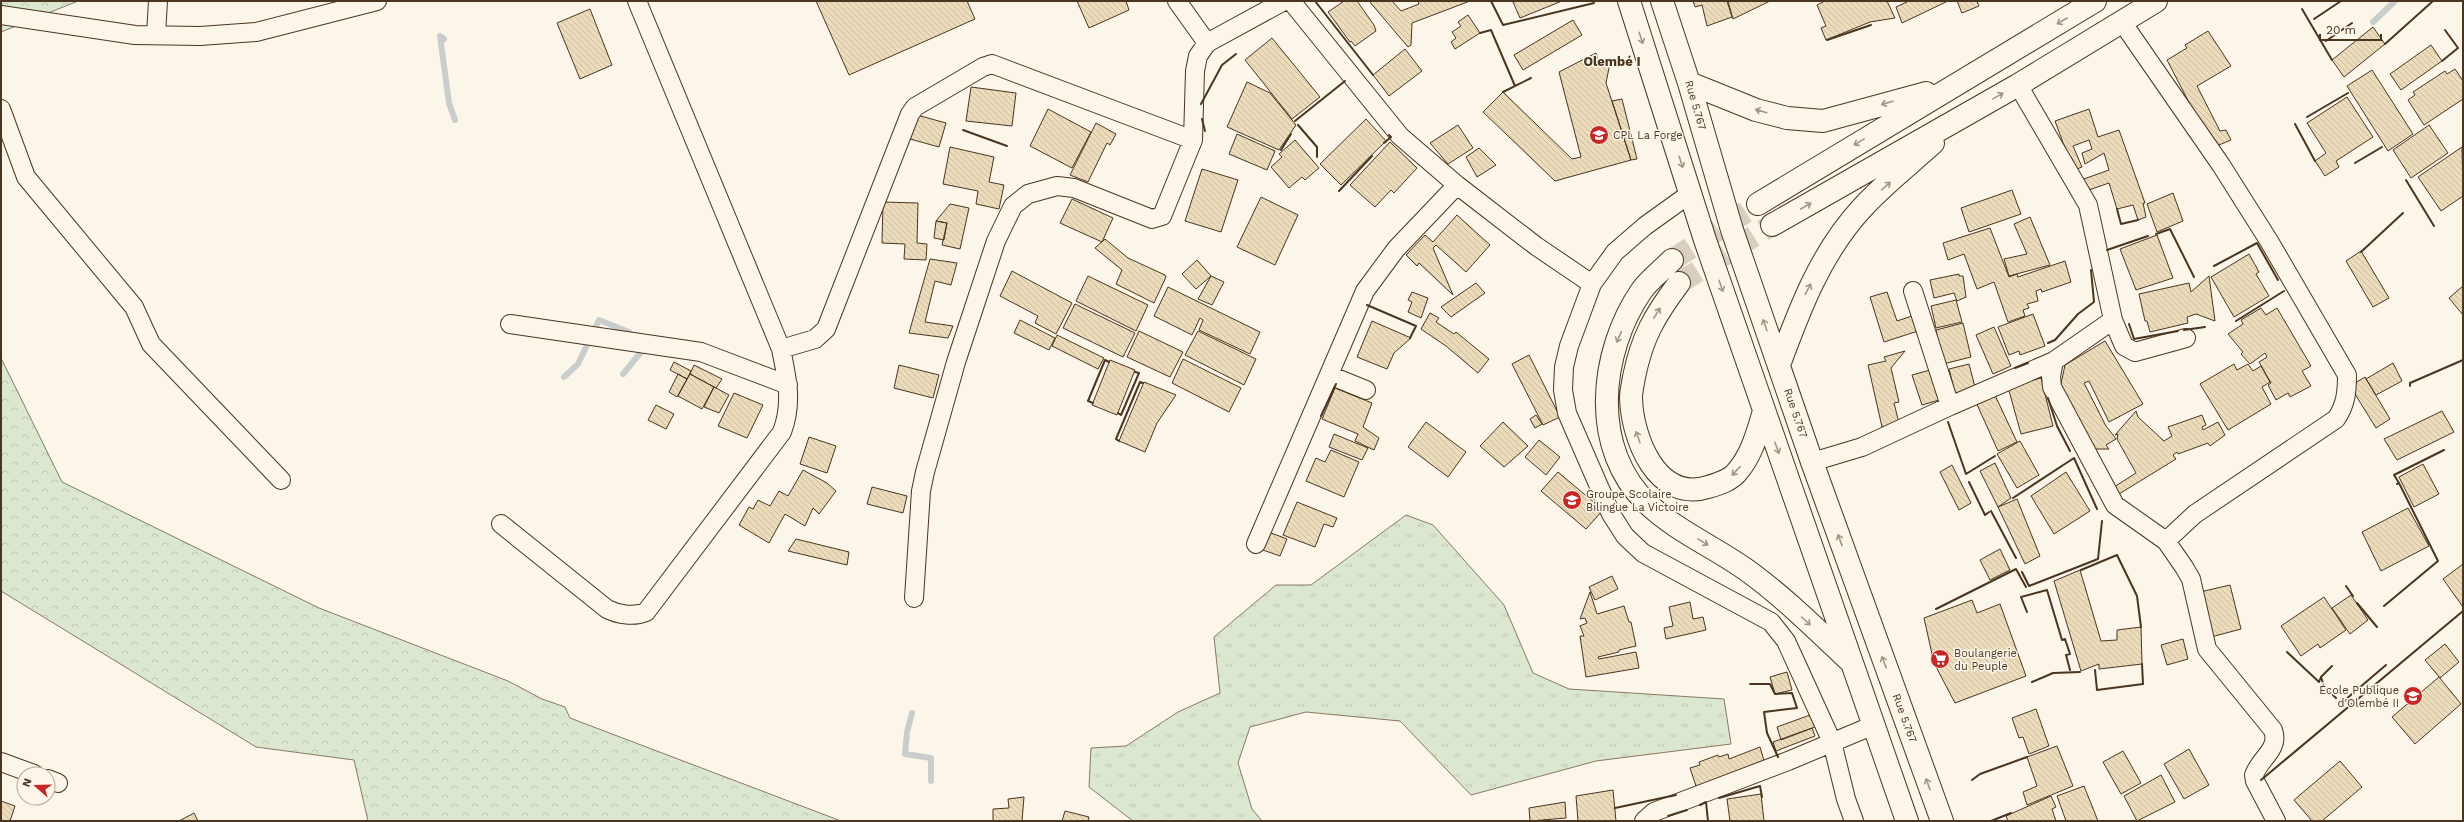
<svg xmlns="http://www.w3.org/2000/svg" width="2464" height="822" font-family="'Work Sans',sans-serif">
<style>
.grass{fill:url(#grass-tufts);stroke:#887966}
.forest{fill:url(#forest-crowns);stroke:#887966}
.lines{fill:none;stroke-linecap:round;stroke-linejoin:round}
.stream{stroke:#c9cecd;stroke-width:6}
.building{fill:url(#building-back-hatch);stroke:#4a3520}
.highway-tunnel{stroke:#d8cfc1;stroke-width:22;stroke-dasharray:22 11;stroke-linecap:butt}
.street-casing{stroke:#4a3520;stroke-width:20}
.highway-casing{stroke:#4a3520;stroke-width:24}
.street{stroke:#fbf6e9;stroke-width:18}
.highway{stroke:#fbf6e9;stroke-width:22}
.wall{stroke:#4a3520;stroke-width:2}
.oneway{stroke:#a29684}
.labels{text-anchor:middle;stroke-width:3;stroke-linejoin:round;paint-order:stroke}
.street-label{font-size:11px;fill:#4a3520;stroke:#fbf6e9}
.poi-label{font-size:11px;fill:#4a3520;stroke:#fbf6e9;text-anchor:start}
.quarter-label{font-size:13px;font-weight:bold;fill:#4a3520;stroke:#fbf6e9}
</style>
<defs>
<pattern id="grass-tufts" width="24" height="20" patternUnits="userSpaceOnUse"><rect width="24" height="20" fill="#dce7d0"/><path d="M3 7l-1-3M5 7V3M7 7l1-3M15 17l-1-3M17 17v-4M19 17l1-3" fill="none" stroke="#bec7b2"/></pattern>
<pattern id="forest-crowns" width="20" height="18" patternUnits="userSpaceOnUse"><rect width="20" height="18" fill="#dce7d0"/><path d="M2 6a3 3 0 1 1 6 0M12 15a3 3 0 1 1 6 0" fill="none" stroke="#bec7b2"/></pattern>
<pattern id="building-back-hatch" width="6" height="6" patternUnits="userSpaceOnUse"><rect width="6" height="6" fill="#ecdcbc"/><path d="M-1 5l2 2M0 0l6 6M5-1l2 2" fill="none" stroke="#ccbda1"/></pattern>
</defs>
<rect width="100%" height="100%" fill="#fbf6e9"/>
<path class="grass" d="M1406,515l27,10 71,80 29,68 36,16 155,10 7,45 -135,17 -125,34 -71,-74 -94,-9 -56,15 -12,36 14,46 10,12h-129l-44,-34 2,-39 35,-2 52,-34 42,-19 -6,-56 62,-52h35z"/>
<path class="forest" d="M1,1h77l-77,31z
M1,358l61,124 257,126 189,73 34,18 23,8 5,11 271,103h-473l-14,-61 -98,-13 -255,-156z"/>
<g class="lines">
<path class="stream" d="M2373,22l22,-21
M444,39l-4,-3 9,67 6,17
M623,374l23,-28
M564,377l14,-13 21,-44 30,12 5,6
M912,713l-5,19 -2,22 26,4v23"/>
</g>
<path class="building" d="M816,1h151l8,18 -126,56z
M1077,1h49l3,9 -40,18z
M1344,1h13l17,24 2,6 -21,15 -4,-5 -1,1 -22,-30z
M1369,1h23l9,10 18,-7 -1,-3h52l-58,22 -1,22 -3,2z
M1515,1h47l-42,17 -7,-16z
M1693,1h34l5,16 -25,9 -5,-21 -7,2z
M1728,1h42l-37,18z
M1825,1h62l8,17 -25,4 -44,18 -5,-12 5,-2 -9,-21z
M1909,1h39l-46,22 -6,-16z
M1957,1h20l2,5 -17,7z
M590,9l22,56 -32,14 -23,-56z
M1468,15l12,18 -25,16 -4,-7 5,-4 -4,-6 9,-6 -3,-4z
M1573,20l9,15 -59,35 -9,-15z
M2373,27l12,17 -41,33 -12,-17z
M2208,31l23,35 -34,20 23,45 6,-1 5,10 -12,5 -11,-6 -41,-79 20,-12 -2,-3z
M1272,38l48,59 -28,22 -47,-59z
M2431,45l11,16 -41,29 -11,-16z
M1405,49l17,22 -33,25 -16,-21z
M1596,53l3,9 12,-4 -5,25 25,77 -76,21 -72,-69 20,-20 69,67 9,-2 -22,-85z
M2455,69l8,12v18l-39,26 -16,-25 7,-5 -2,-3 32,-21 2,3z
M2372,70l41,64 -25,17 -41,-65z
M1247,82l23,11 26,32 -17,25 -52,-23z
M971,87l45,6 -4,33 -46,-5z
M2347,97l26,40 -37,24 3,6 -14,9 -10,-15 11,-8 -19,-30z
M1622,99l15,60 -6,1 -19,-59z
M1048,109l43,23 -19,36 -42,-22z
M2089,109l9,28 21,-7 26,73h-2l3,14 -8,3 -5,-15 -16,4 -8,-26 -23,8 -5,-11 28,-10 -5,-17 -19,11 -3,-11 10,-4 -3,-9 -16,6 9,21 -5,2 -12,-21 -10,-27z
M917,115l29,8 -7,24 -29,-8z
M1366,119l20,22 -45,44 -21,-21z
M1096,123l20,11 -6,11 -3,-2 -19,39 -18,-7z
M1458,125l15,23 -25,16 -18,-21z
M2429,125l19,28 -37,25 -18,-28z
M1237,134l38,17 -8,19 -38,-16z
M1295,140l24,28 -14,12 -3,-3 -13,11 -18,-21 11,-10 -3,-3z
M1390,142l27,26 -23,25 -3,-3 -16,17 -25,-22z
M950,147l44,10 -5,25 15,3 -5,24 -23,-5 2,-13 -35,-7z
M2462,147l1,49 -22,15 -23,-34z
M1479,148l17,17 -19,12 -11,-20z
M1202,169l36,11 -17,52 -36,-11z
M2012,190l9,24 -52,18 -8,-24z
M2173,193l10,28 -26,11 -10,-28z
M1261,197l37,18 -23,50 -38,-18z
M1072,199l41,19 -11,24 -42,-19z
M883,202l35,1 -1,40 10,1 -1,16 -22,-1 1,-15 -23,-1z
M950,204l19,4 -9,41 -18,-4 5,-22 -11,-2z
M1457,215l33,30 -24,27 -30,-27 -3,3 20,47 -34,-32 -2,3 -11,-11 19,-20 8,7z
M2030,217l20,48 -41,11 -5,-17 23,-5 -13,-30z
M936,221l11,2 -3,17 -10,-2z
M1990,228l19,49 8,-3 1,3 47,-16 6,21 -29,10 -1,-3 -5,2 2,10 -11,3 2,4 -6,2 2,6 -17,6 -14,-40 -17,7 -13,-35 -16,6 -5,-17z
M2157,235l16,43 -37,12 -16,-41z
M1105,239l23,19 37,17 1,2 -12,26 -38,-19 6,-14 -27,-22z
M2361,251l28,47 -16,9 -27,-46z
M2249,254l10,18 -3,2 13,22 -35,21 -23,-40z
M930,259l27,4 -6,22 -16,-4 -10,41 28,4 -5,12 -39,-5z
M1197,260l14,16 -15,13 -14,-15z
M1012,271l60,32 -16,31 -21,-11 3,-7 -38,-20z
M1959,274v2h4l3,21 -9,4 -3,-8 -20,5 -4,-18z
M1088,276l60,29 -12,26 -60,-30z
M1211,276l13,6 -12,23 -14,-6z
M2209,276l6,45 -19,-7 -9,3 1,6 -38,9 -3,-11h-2l-6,-27 50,-11 2,9z
M1476,283l9,10 -34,24 -10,-10z
M2463,286v29l-14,-17z
M1168,287l92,45 -10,22 -51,-24 4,-10 -3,-2 -8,17 -38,-19z
M1412,292l16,6 -7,20 -13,-6 4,-10 -4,-2z
M1887,292l10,29 15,-5 6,15 -34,11 -14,-45z
M1956,300l6,22 -26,6 -5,-22z
M1075,304l60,29 -12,24 -60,-29z
M2261,308l5,7 11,-7 34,58 -9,5 9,15 -21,11 -2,-4 -12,7 -8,-15 3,-2 -12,-21 8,-5 -2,-4 -15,11 -9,-10 2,-2 -15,-18 15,-10 -2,-4z
M1430,313l9,5 -3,4 18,12 2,-2 33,27 -11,14 -32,-27 -25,-17z
M2033,314l12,32 -25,9 -1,-4 -10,4 -11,-28z
M1020,320l35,18 -6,12 -35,-17z
M1372,321l39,17 -17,15 -7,16 -30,-12z
M1963,323l8,34 -28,7 -7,-34z
M1994,327l17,39 -18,8 -17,-39z
M1139,331l44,21 -13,25 -43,-20z
M1198,331l58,28 -12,26 -59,-30z
M1057,335l47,23 -6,11 -46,-23z
M2105,341l38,63 -34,18 -20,-41 -5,2 22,43 10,13 -10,6 3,4h-18l-32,-56 6,-28z
M1905,351l-14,17 8,34 -5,1 5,20 -17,4 -14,-62 18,-4 -2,-4z
M1529,355l31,62 -17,8 -31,-61z
M1183,359l58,29 -12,24 -57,-29z
M1110,360l25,10 -18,45 -25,-10z
M674,362l17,9 -4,8 -17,-9z
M2393,363l9,18 -26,14 -10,-16z
M1969,364l7,27 -20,5 -7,-27z
M2234,364l3,6 11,-6 5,7 8,-5 9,16 -8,5 9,17 -43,26 -28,-46z
M694,365l28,14 -6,9 -26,-14z
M899,365l40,10 -6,23 -39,-10z
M1930,370l9,30 -17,5 -10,-30z
M678,374l9,5 -10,18 -8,-5z
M690,374l24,13 -12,22 -24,-13z
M2365,377l25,42 -14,9 -26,-42z
M2041,378l12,48 -32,8 -13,-47z
M1144,382l32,13 -19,28 -12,29 -26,-11z
M714,387l15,8 -10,18 -15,-6z
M1335,388l37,15 -9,24 16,11 -5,12 -19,-9 3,-7 -36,-15z
M1993,391l24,51 -19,9 -23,-51z
M734,393l29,12 -16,33 -29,-12z
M656,405l18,9 -8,15 -18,-9z
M2136,411l2,6 26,24 8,-5 -4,-9 34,-12 4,10 -4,2 1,3 15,-8 7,13 -15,11 -2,-3 -30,11 -1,-2 -4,3 3,4 -57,35 -5,-7 22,-14 -19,-34 1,-5 -3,1z
M2442,411l12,21 -57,28 -13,-21z
M1536,415l6,9 -7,4 -5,-9z
M1426,422l40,30 -18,25 -40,-30z
M1503,422l25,24 -24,21 -24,-21z
M1334,434l34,14 -6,12 -33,-13z
M809,437l27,9 -9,27 -27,-9z
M1539,440l21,17 -14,18 -21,-18z
M2020,441l19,34 -22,13 -20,-34z
M1331,450l28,12 -15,35 -38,-16 10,-23 9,4z
M1995,463l16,35 -13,9 -18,-36z
M2423,464l16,30 -25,13 -15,-30z
M1952,465l19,38 -12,7 -19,-38z
M803,470l24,13 9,8 -17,23 -6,-6 -8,18 -20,-12 -16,29 -30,-18 10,-18 4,2 5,-9 12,6 9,-15 9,5z
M1558,472l45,38 -17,19 -45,-38z
M2066,472l24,39 -36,23 -23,-38z
M872,487l35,9 -4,17 -36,-9z
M2017,499l23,57 -15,8 -27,-57z
M1297,502l40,16 -4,9 -9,-3 -9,23 -32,-12z
M2408,508l21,38 -48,25 -19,-39z
M1266,531l21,8 -7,17 -20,-7z
M796,539l53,13 -2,13 -59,-14z
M2000,549l10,21 -20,10 -10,-20z
M2463,564v43l-20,-28z
M2080,570l21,71 16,-1v-10l24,-3 1,37 -43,5v-5l-18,7 -27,-90z
M1612,576l6,13 -23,11 -6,-13z
M2230,585l11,44 -30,8 -11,-45z
M1590,592l7,22 27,-8 5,16h2l5,24 -17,4v2l-21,5 1,2 37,-7 3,16 -53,9 -6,-41h4l-4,-10 7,-3 -2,-5 -5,1z
M2351,595l17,25 -18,14 -18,-26z
M2324,597l22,33 -26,18 -2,-4 -17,12 -20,-30z
M1972,600l5,13 23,-9 26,72 -71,27 -21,-40 -10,-45z
M1690,602l3,17 10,-2 3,13 -40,9 -2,-11 9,-2 -4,-19z
M2183,639l5,20 -21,6 -6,-20z
M2445,644l14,18 -19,16 -15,-18z
M1787,672l5,18 -17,4 -5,-17z
M2439,677l22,27 -46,40 -23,-27z
M2036,709l13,37 -20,8 -6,-17 -4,1 -7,-20z
M1810,715l5,12 -34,13 -4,-13z
M1812,728l3,8 -39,15 -3,-9z
M2057,746l16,40 -46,19 -4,-13 14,-6 -10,-29z
M1760,747l5,17 -68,25 -7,-21 10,-3 -1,-3 19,-7 1,2 9,-3 1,5z
M2189,749l20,36 -25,14 -20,-35z
M2123,751l18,32 -20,11 -18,-32z
M2340,761l22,26 -40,34h-10l-18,-21z
M2161,775l14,27 -38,19 -13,-25z
M2084,786l14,35h-32l-9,-25z
M1613,790l3,31h-38l-2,-25z
M1761,794l3,27h-34l-3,-22z
M2051,796l5,11 -4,2 4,12h-48l-2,-5z
M1024,797l-2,24h-29v-12l16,-1 -1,-9z
M1,801l14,5 -5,15h-9z
M1565,802l1,16 -36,3 -1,-13z
M1065,811l24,6 -1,4h-26z
M194,813l4,8h-19z"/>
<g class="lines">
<path class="highway-tunnel" d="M1672,260l86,-56
M1679,283l93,-58"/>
<defs>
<path id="street" d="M1177,1l30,42
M1291,1l109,135 57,49 79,61 56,38
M1,15l134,20 65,1 56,-4 121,-31
M2122,22l99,143 48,76 78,134c0,16 -1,30 -11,44l-141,95 -29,27
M156,35l2,-34
M2018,85l70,120 25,115 11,26 11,6 51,-14
M1,109l25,68 108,130 17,37 130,136
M1691,193l-46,33 -30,26 -23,32 -23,62 -5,21 -1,23 4,23 44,101 14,22 18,17 128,69 15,19 46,101 14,57 8,22
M1913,291l37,115
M510,324l191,28 87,33
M781,349l34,-10 11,-10 84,-215 5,-7 68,-40 9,-3 201,76
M2054,361l-3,15 1,11 63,118 51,36 18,26 7,12 16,70 66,81c7,19 -13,28 -19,45l1,6 21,40
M1329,375l37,15
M1812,462l50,-15 88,-41 104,-45 59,-41
M501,524l106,85c12,6 27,8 39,3l136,-180c11,-29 5,-54 -1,-83l-144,-348
M1256,544l109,-253 31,-42 61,-64
M914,598l7,-107 4,-19 31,-110 40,-121 17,-35 15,-12 29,-8 17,2 78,31 10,-3 31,-76 2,-69 3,-15 9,-13 77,-42
M1,762l33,12
M48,779l10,4
M1644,821l10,-9 134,-51 86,-36"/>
<path id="highway" d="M1629,1l76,239 202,581
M1662,1l27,82 43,147 80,232 130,359
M1689,83l67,27 31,8 36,3 103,-28
M1758,204l337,-203
M1772,225l246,-140 138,-84
M1672,260c-10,10 -22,19 -30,30 -43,62 -53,160 7,215 30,28 70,44 103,69 35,26 67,58 99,88
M1679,283c-24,32 -37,54 -45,94 -1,7 -3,14 -3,21 1,40 26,105 77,89 10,-3 23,-7 29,-15 15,-17 21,-41 27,-61
M1779,365c21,-57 42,-113 84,-158 21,-23 47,-43 70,-64"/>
</defs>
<use href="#street" class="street-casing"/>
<use href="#highway" class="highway-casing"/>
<use href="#street" class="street"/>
<use href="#highway" class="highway"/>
<path class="wall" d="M1315,1l58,74
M1491,1l12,24 91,-22
M2302,9l30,51
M2314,19l27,-18
M1480,33l11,-3 24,56
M1827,40l44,-15
M2326,41l26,-18
M2385,44l48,-43
M2442,61l16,-13 -13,-18
M1503,92l28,-14
M1201,104l21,-39 14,-11
M2307,117l41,-24
M1202,119l3,12
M1295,121l50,-40
M2295,124l20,37
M1298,125l19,22v10
M963,130l44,16
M1384,143l7,-6 -2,-2
M1281,150l10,-16
M2355,163l27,-16
M2406,180l28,46
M1339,191l33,-35
M2117,209l4,15 17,-4
M2156,234l14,-5 24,48
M2107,250l41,-14
M2361,252l42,-39
M2214,266l43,-23 21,37
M1367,305l49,21 -6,12
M2236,321l48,-30
M2129,324l5,15 44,-8
M2184,330l21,-3
M2048,343l7,-3 23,-26 16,-12 -3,-32
M2015,368l13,-5
M2410,386v-3l53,-23
M2048,398l9,28 13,25
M1093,403l-5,-2 17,-41 4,2
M1118,413l3,2 18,-42 -4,-1
M1321,416l15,-32
M1948,422l18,52 29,-18
M1119,441l-3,-2 24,-57 3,1
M1969,482l16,33 4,-3
M2399,483l-5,-8 50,-25
M2013,498l61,-40 23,51
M1991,511l25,47
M2081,570l36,-15 20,41 4,31
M2022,572l7,14 69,-27 4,-38
M2346,586l7,10
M2357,603l20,24
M2384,606l54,-45 -39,-78 -2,1
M1936,609l80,-40 10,18
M2027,612l-6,-15 26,-7 15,50 3,-1 5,15 -4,1 4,15
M2287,652l32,30 2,-5
M2332,666l-11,11 3,9 12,12
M2095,670l2,20 46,-6 -1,-20
M2032,682l21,-9 27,-1
M1750,684h20l5,10 17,-1 5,15 -33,4 3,21 11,24
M2345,700l41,-35
M1972,780l8,-6 47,-17
M2261,780l202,-169
M1719,798l41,-12 2,11
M1700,805l6,-3 2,19
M1615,808l61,-13
M1668,816l19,-6
M1991,821l20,-8"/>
</g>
<defs><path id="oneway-shaft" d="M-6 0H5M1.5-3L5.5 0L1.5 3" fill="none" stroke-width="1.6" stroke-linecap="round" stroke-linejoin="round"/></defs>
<g class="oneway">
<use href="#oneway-shaft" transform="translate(2062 21) rotate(150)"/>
<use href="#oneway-shaft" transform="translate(1641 38) rotate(72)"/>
<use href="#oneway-shaft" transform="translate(1998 96) rotate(-29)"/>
<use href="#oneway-shaft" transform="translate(1887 103) rotate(164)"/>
<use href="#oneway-shaft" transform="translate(1761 111) rotate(-164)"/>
<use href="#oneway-shaft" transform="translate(1859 142) rotate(149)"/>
<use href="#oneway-shaft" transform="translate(1681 162) rotate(72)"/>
<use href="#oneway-shaft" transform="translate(1886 186) rotate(-42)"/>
<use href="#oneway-shaft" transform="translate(1806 206) rotate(-30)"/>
<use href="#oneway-shaft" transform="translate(1721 286) rotate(71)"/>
<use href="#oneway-shaft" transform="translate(1808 289) rotate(-62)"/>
<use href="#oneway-shaft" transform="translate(1657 313) rotate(-58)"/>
<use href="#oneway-shaft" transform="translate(1765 325) rotate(-109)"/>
<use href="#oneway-shaft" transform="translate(1619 337) rotate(114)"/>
<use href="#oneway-shaft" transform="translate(1638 437) rotate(-109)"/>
<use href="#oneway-shaft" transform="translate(1777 448) rotate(70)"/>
<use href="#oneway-shaft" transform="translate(1736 471) rotate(133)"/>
<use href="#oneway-shaft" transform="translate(1840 540) rotate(-110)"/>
<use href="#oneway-shaft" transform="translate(1703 542) rotate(31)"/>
<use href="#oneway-shaft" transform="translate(1806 621) rotate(42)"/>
<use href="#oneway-shaft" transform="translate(1884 662) rotate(-110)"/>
<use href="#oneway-shaft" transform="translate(1928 784) rotate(-110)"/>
</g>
<defs>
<symbol id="school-disc" viewBox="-11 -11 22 22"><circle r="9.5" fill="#c62828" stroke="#fbf6e9"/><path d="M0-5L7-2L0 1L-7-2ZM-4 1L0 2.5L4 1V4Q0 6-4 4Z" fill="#fff"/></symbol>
<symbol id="supermarket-disc" viewBox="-11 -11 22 22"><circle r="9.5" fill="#c62828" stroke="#fbf6e9"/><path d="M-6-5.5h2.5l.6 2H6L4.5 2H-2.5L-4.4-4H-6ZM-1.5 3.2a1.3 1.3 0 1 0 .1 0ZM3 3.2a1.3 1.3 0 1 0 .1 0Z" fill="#fff"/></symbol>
</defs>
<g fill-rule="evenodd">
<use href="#school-disc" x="1588" y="124" width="22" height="22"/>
<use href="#school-disc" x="1561" y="489" width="22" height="22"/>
<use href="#supermarket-disc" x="1929" y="648" width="22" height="22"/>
<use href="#school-disc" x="2402" y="685" width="22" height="22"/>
</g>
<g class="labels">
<g class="street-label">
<text transform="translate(1696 105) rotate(74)" y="4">Rue 5.767</text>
<text transform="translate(1796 413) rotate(71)" y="4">Rue 5.767</text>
<text transform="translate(1905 718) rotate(70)" y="4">Rue 5.767</text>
</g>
<g class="poi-label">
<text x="1613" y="139">CPL La Forge</text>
<text x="1586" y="498">Groupe Scolaire<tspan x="1586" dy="13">Bilingue La Victoire</tspan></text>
<text x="1954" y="657">Boulangerie<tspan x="1954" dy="13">du Peuple</tspan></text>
<text x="2399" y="694" text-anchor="end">École Publique<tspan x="2399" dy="13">d'Olembé II</tspan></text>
</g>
<g class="quarter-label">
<text x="1612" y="66">Olembé I</text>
</g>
</g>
<rect width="2464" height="822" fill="none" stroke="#4a3520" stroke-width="4"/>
<g transform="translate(36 786) rotate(290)"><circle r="19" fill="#fbf6e9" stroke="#b4a999"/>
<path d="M0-3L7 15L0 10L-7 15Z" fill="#c62828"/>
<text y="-6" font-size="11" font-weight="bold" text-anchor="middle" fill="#4a3520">N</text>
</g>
<path d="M2320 34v6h61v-6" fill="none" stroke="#4a3520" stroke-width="2"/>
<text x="2326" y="34" font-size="12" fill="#4a3520" stroke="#fbf6e9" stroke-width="3" paint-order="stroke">20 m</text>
</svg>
